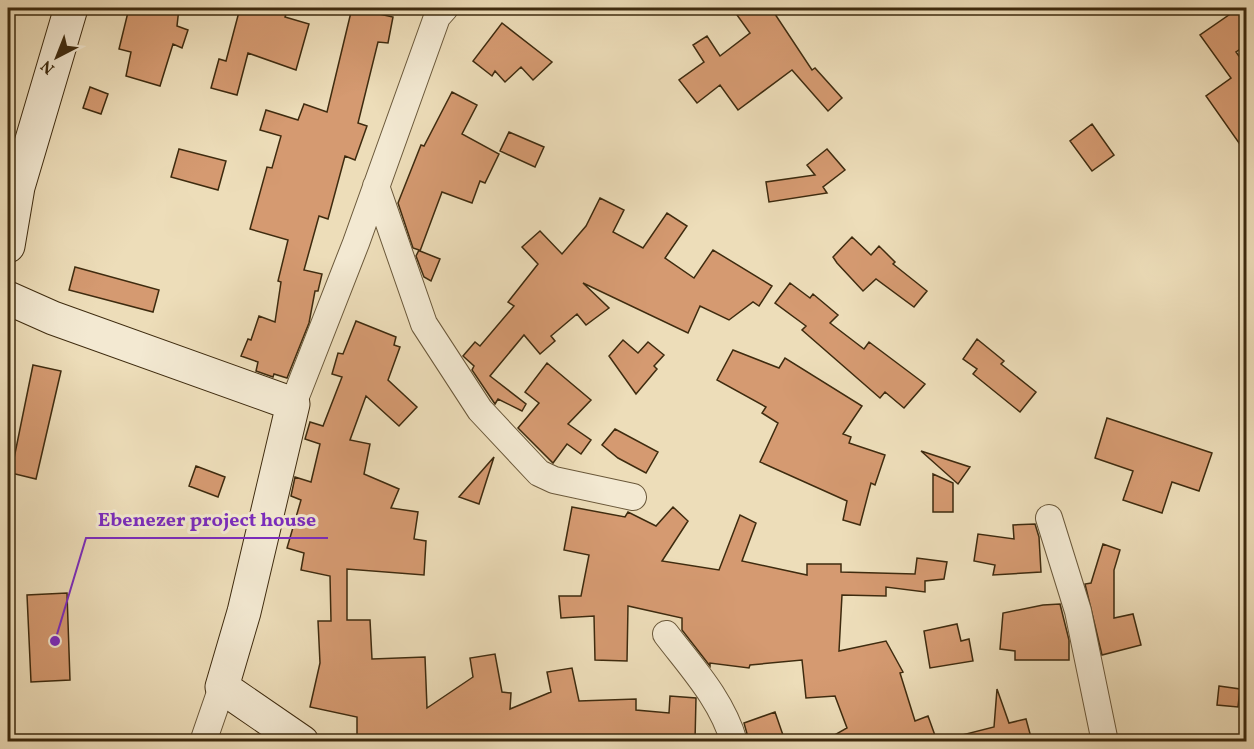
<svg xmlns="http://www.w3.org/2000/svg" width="1254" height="749" font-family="Vollkorn,serif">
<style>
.building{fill:#d59a71;stroke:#3e2b0f;stroke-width:1.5}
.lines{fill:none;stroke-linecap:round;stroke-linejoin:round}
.street-casing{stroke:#6a583a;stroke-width:28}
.secondary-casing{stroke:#3e2b0f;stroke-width:35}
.street{stroke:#f3e9d2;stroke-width:26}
.secondary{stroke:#f3e9d2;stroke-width:33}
.leader{fill:none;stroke:#7b2cbf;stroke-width:2}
.callout-dot{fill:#7b2cbf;stroke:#f3e9d2;stroke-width:2}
.callout-label{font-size:20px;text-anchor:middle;font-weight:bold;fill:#7b2cbf;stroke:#f3e9d2;stroke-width:6;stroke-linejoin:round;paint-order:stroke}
</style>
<rect width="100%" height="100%" fill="#edddb9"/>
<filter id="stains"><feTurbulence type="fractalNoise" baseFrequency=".00333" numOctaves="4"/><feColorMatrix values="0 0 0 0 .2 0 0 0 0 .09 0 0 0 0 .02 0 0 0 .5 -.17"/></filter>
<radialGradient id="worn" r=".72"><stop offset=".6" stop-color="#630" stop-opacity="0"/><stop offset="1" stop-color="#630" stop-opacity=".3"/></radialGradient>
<path class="building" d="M129,8h50l-2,18 11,4 -6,18 -9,-4 -13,42 -34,-10 5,-24 -12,-3z
M240,8h48l-3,9 24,7 -13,46 -48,-17 -11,42 -26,-7 8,-29 7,2z
M352,8l41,9 -5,26 -10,-1 -20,81 9,3 -12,34 -10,-4 -17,63 -9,-3 -15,54 18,4 -4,17h-3l-6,32 -22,55 -13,-4 -1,3 -17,-6 2,-9 -17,-6 7,-17 3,1 8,-24 16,6 6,-40 -3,-1 10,-41 -38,-11 17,-62 5,1 9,-32 -21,-6 6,-20 32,10 6,-16 23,8z
M732,8h39l41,62 3,-2 27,30 -14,13 -36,-41 -54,40 -18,-25 -23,18 -18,-23 25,-18 -11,-17 14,-9 13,20 30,-23z
M1239,8h7v37l-10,7 10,14v87l-40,-57 25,-18 -31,-43z
M502,23l50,39 -19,18 -12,-13 -16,15 -10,-11 -3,5 -19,-15z
M90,87l18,7 -7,20 -18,-6z
M452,92l25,13 -15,29 37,20 -14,29 -5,-2 -8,22 -30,-11 -22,59 20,8 -9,22 -7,-4 -8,-21 3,-6 -6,-2 -15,-45 23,-58 3,1z
M1092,124l22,31 -22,16 -22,-30z
M509,132l35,15 -9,20 -35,-16z
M179,149l47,12 -8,29 -47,-13z
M827,149l18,21 -22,17 4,6 -58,9 -3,-20 49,-7 -8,-10z
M600,198l24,12 -11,22 30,16 24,-35 20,13 -22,32 29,20 19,-28 59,36 -13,20 -6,-4 -24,18 -29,-14 -12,27 -105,-50 26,25 -23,17 -9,-11 -26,22 4,5 -15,13 -16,-19 -34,41 36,28 -4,7 -24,-12 -3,5 -23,-34 2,-4 -11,-10 12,-14 5,4 34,-40 -6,-4 30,-38 -16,-17 18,-16 22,23 24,-28z
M852,237l19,18 8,-9 16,16 -2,2 34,27 -13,16 -38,-28 -13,12 -26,-28 -4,-6z
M75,267l84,23 -6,22 -84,-22z
M790,283l20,15 3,-4 25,21 -8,8 34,26 5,-7 56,42 -21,24 -19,-16 -5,6 -78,-68 4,-4 -31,-23z
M356,321l40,16 -2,8 6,2 -12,33 29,27 -18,19 -33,-30 -16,44 20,4 -6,30 35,15 -8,19 27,4 -4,27 12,2 -2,34 -77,-6v51h23l2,39 53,-2 2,51 46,-31 -3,-19 25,-4 7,38 9,1 -1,16 41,-17 -4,-20 25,-4 7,33 57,-2v11l33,3 1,-17 26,2 -1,43h-69l-1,-4 -31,4h-237v-24l-47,-10 10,-44 -2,-42h13l-1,-45 -29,-6 3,-17 -17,-5 14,-48 -10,-4 4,-19 16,5 9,-38 -15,-5 5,-17 13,4 19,-49 -10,-3 6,-21 5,1z
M977,339l27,22 -3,3 35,28 -16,20 -47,-38 4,-5 -14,-10z
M623,340l15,13 10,-11 16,13 -10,11 3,3 -21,25 -27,-38z
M733,350l46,18 6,-10 77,48 -19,28 8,3 -2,6 36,12 -10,30 -4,-2 -11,42 -17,-5 4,-19 -87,-39 18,-39 -16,-10 4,-6 -49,-27z
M547,363l44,37 -23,24 23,16 -10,14 -14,-10 -14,19 -35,-35 21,-25 -14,-11z
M33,365l28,6 -25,108 -25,-6z
M1107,418l105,35 -13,38 -27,-9 -10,31 -39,-13 10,-29 -38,-13z
M615,429l43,23 -12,21 -28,-15 -16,-13z
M921,451l49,16 -12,17z
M494,457l-15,47 -20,-7z
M196,466l29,11 -7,20 -29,-11z
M933,474l20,9v29h-20z
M572,507l53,10 3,-5 28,14 17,-19 15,14 -26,40 57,9 21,-55 16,8 -14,38 65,14v-11h34v8l74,2 2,-16 30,4 -3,17 -19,2v11l-39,-5v9l-44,-1 -3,56 47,-10 17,31 -3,1 15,48 13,-5 9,25h-113l23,-13 -12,-32 -29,2 -4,-38 -52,5 -1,3 -39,-5v3l-28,-36v-12l-54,-12 -1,55 -32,-1 -1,-44 -33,2 -2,-22h22l8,-41 -25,-5z
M1035,524l4,13 2,35 -48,3 2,-10 -21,-4 4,-27 36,5 -1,-14z
M1103,544l17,6 -6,20v48l19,-4 8,31 -39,10 -17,-71 6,-1z
M67,593l3,87 -39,2 -4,-87z
M1060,604l9,36v20h-54v-9l-15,-2 3,-36 40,-8z
M957,624l4,17 8,-2 4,22 -43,7 -6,-37z
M1219,686l21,3 -2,18 -21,-2z
M997,689l12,34 17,-4 6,22h-70v-6l32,-8z
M775,712l10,29h-36l-5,-18z"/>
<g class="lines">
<defs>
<path id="street" d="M376,186l48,138 56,86 59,63 15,7 79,17
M293,404l63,-161 81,-226 8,-9
M1049,518l29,93 27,131
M666,634c26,34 56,66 68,108
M203,742l19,-55"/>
<path id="secondary" d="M8,246l10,-59 53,-179
M8,298l45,20 240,86 -49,208 -22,75 80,55"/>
</defs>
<use href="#street" class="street-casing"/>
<use href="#secondary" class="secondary-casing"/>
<use href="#street" class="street"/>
<use href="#secondary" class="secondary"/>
</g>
<path class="leader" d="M55 641L86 538H328"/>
<circle class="callout-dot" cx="55" cy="641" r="6"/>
<g class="callout-label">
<text x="207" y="526">Ebenezer project house</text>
</g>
<rect width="1254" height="749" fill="none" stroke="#edddb9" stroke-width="30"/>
<rect x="9" y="9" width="1236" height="731" fill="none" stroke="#3e2b0f" stroke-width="3"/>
<rect x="15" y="15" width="1224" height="719" fill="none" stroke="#3e2b0f" stroke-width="1.5"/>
<g transform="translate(57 57) rotate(222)" stroke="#f3e9d2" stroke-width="4.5" paint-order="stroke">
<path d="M0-4.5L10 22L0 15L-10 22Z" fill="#3e2b0f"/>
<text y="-9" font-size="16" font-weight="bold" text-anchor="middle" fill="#3e2b0f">N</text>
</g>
<rect width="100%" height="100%" filter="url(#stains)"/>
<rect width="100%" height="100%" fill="url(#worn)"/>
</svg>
